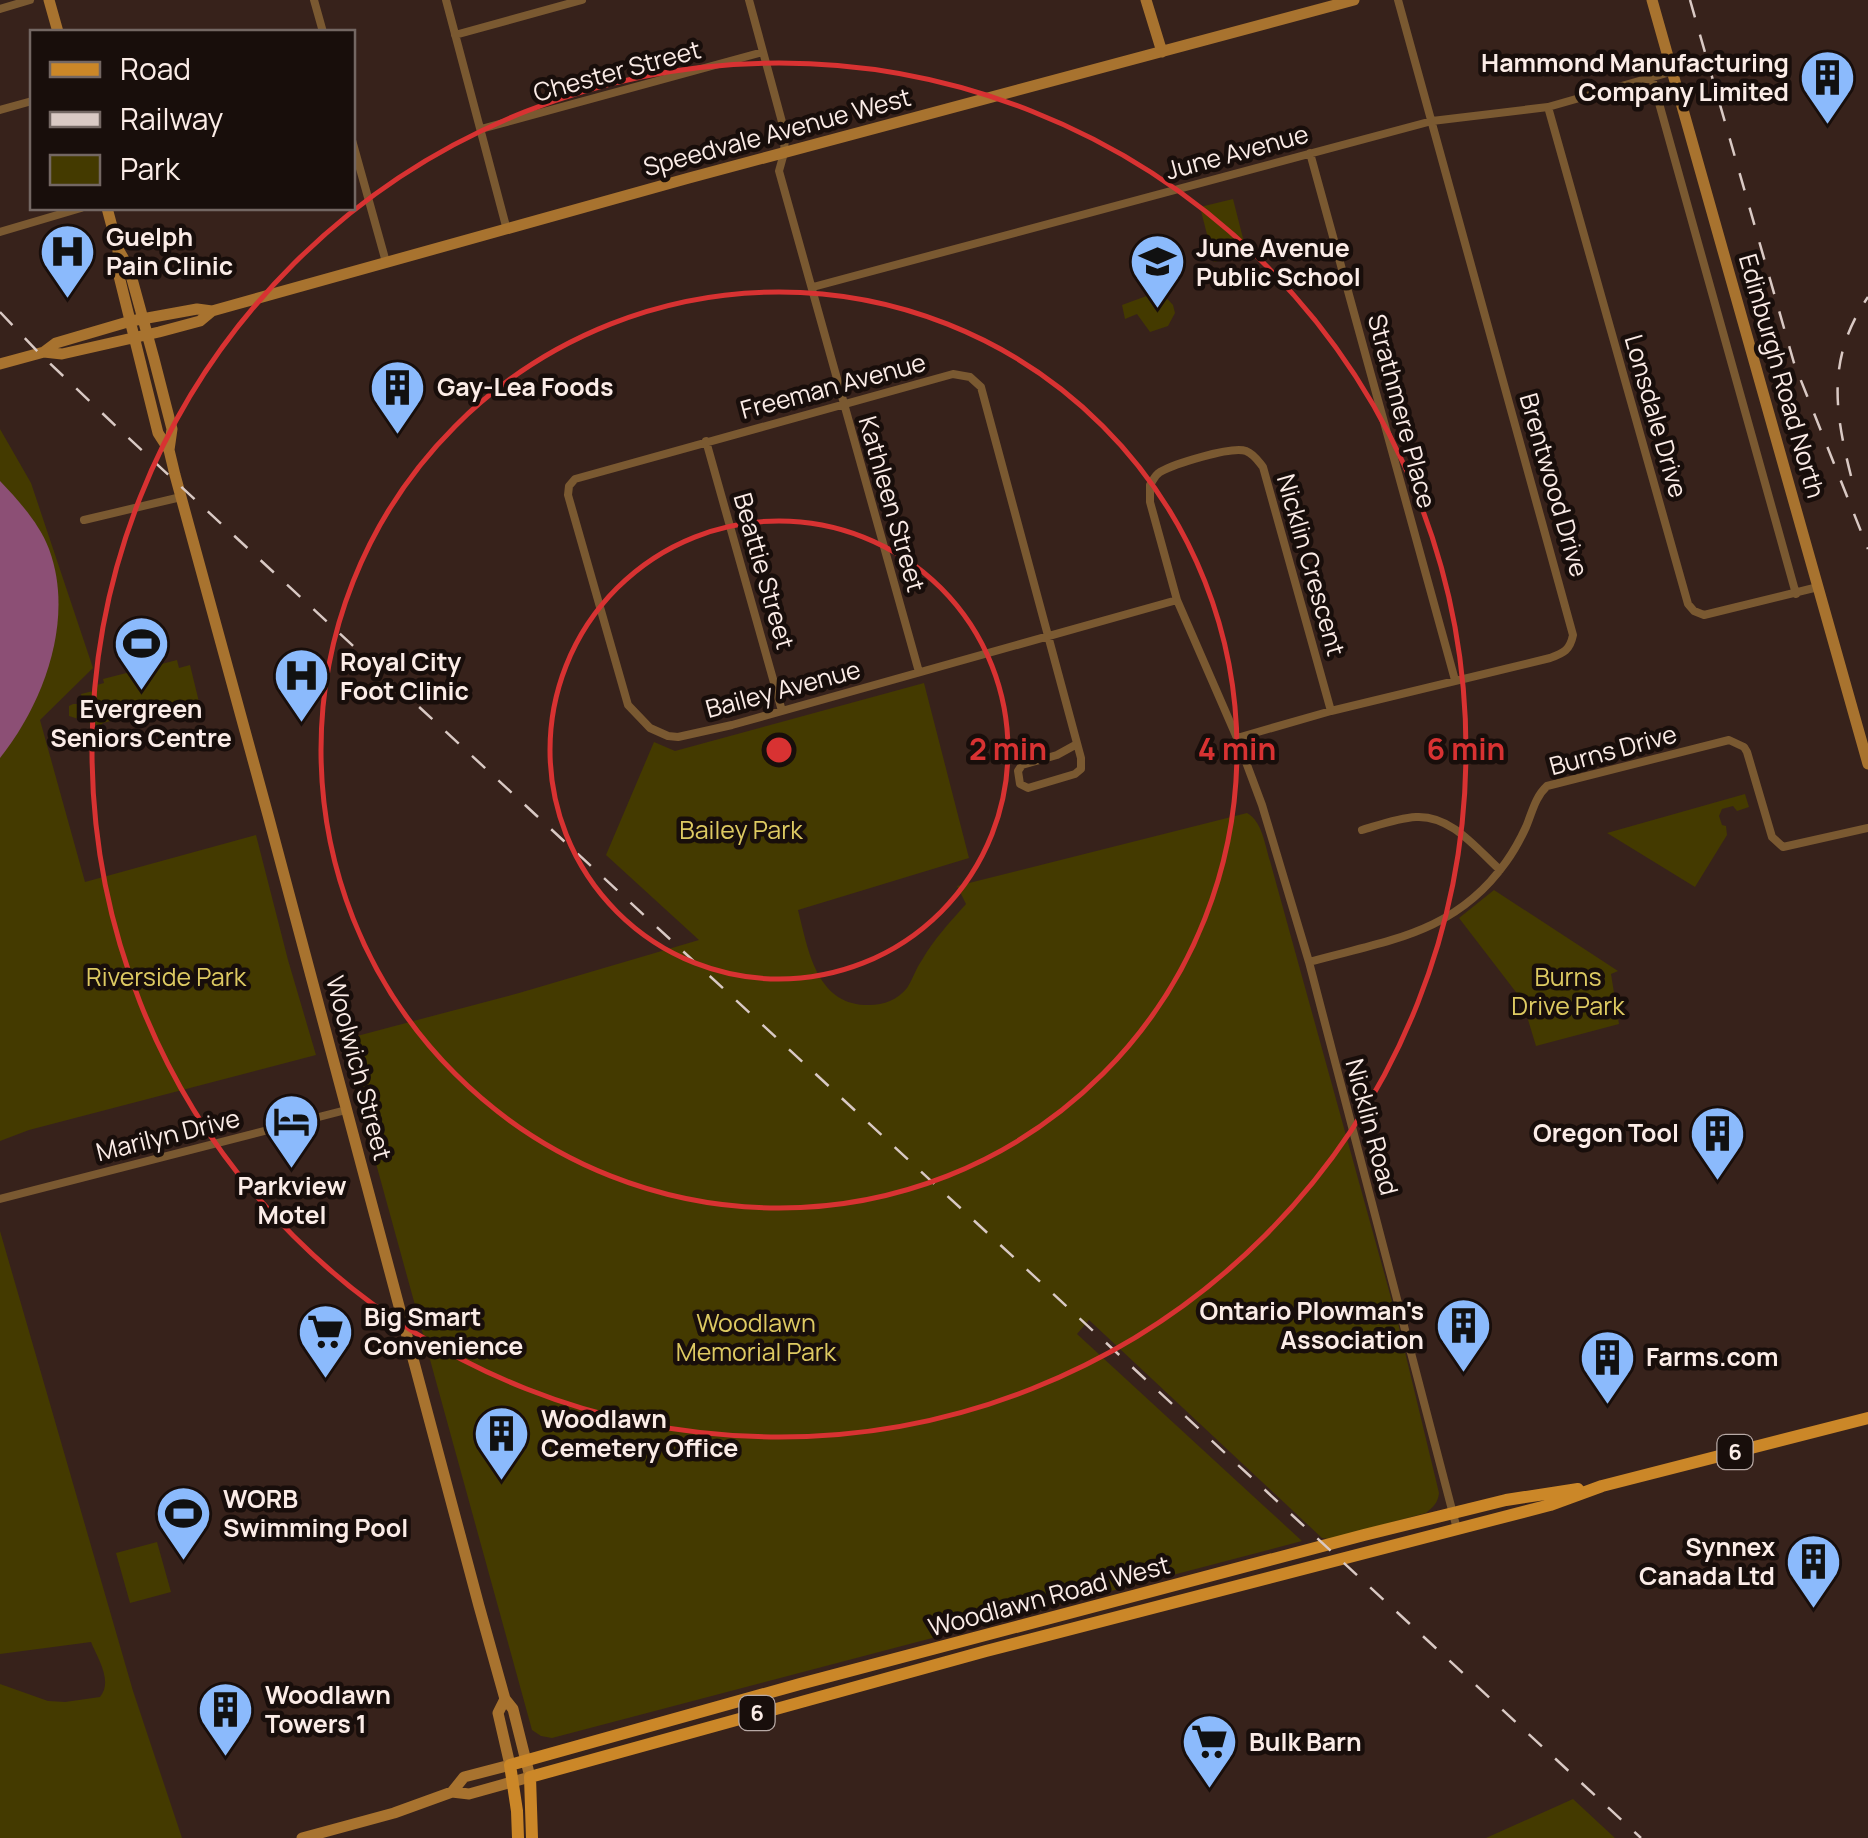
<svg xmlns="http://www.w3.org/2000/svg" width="1868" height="1838" font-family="Manrope,sans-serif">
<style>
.green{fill:#443a00}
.water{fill:#8c4f75}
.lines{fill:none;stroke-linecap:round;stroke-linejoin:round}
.street{stroke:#7a5931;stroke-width:8}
.secondary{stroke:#a8732f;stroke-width:11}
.primary{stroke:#cb8728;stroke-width:12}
.rail{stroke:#d9c9c4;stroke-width:2.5;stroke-dasharray:18 18;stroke-linecap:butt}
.ring{fill:none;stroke:#d83232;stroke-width:5}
.labels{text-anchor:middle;stroke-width:9;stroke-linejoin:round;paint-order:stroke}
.shield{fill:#180e0b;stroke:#b7a9a5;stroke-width:2.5}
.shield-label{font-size:22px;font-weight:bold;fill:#fbece7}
.poi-label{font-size:25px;font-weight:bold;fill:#fbece7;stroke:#180e0b;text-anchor:start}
.street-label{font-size:25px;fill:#fbece7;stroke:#180e0b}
.park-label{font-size:25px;fill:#deca62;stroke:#180e0b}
.centre{fill:#d83232;stroke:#180e0b;stroke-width:5}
.ring-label{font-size:30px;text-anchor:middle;font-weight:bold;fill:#d83232;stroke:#180e0b;stroke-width:9;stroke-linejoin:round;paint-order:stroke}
</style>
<rect width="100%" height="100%" fill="#37221b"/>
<path class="green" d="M1233,199l14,55 -33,8 -14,-55z
M1160,291l13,14 2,8 -7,13 -18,6 -13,-18 -12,5 -3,-14z
M0,429l31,54 62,185 -53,52 45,162 171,-47 32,125 28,95 -287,75 -29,11z
M177,660l2,8 11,-3 9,37 -62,17 -2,-5 -32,9 -3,3 -31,-10v-10l4,-2h10l-2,-10 12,-3v-5l11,-3 -1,-4z
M924,683l45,175 -171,52c10,39 18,93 67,95 17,1 31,-4 42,-17 6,-9 9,-20 15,-28 12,-21 28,-38 44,-56l-9,-18 290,-73c15,8 18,32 23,48l128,462 41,170c-1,10 -6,14 -13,20l-97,26 -7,-1 -233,-218 -12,14 225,207 -750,197 -11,-2 -9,-6 -190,-690 177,-47 180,-53 -93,-85 48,-113 21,9z
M1745,794l4,13 -12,4 -4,-5 -11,3 -3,7 3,9 4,1 1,9 -32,52 -88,-54z
M1494,890l124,81 -7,3 8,50 -83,22 -14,-46 -63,-82z
M0,1231l133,460 49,147h-182v-154l48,17 17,1 35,-5c13,-16 -2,-38 -9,-55l-91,12z
M157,1542l14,50 -41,11 -14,-50z
M1573,1799l42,39h-129z"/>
<path class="water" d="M0,481c19,20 39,42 49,68 26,70 -5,154 -49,209z"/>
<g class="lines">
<path class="street" d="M314,0l9,32
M446,0l61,230
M749,0l36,133 -1,20 -5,18 140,501
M0,9l30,-9
M455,35l127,-35
M1652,78l144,516
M1548,107l140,497 6,7 10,4 114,-28
M0,110l32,-9
M481,129l282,-77
M352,140l34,122
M1310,153l145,527
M0,232l81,-24
M813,287l619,-166 116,-14 126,-36
M706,441l76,270
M84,520l97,-23
M1331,711l-68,-244c-5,-6 -9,-13 -17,-16 -15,-5 -72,13 -86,21 -6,4 -6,7 -10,13v17l27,98 60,138 25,67 47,157 148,567
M1237,738l94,-27 219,-53c14,-5 20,-8 23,-23l-175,-635
M1077,744l-20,11 -35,10 -4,6 2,13 8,4 47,-14 6,-5v-11l-100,-371 -11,-10 -17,-3 -378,105 -6,7 -1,9 60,210 22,23 18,8 10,1 54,-12 445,-125
M1362,830c17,-5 36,-12 54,-13 35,-2 60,31 84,53
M1309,962c79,-22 146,-28 197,-100 8,-11 14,-22 20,-35 6,-14 9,-30 21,-41l182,-46 15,7 3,5 25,85 11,10 85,-19
M0,1199l346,-89"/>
<path class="secondary" d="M49,0l9,32
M1146,0l16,52
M1652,0l216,764
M107,208l11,41v23l40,161 11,17
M118,249l11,19 25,91 18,70 -3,21 6,25 93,340 211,791 26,93 8,10 17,68 -61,17 -17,-2 -58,21 -92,25
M44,352l18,2 97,-22 41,-11 12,-10
M0,364l44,-12 12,-9 75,-22 66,-12 15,2 25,-7 452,-126 665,-178
M452,1792l12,-15 46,-12 -12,-52 7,-14"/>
<path class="primary" d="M518,1838l-1,-27 -7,-46 290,-81 564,-149 142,-35 72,-11
M532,1838l-2,-61 456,-126 564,-146 52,-19 266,-68"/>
<path class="rail" d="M1690,0l104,363 74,186
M0,312l39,41 82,78 1520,1407
M1851,476c-17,-67 -24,-119 17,-179"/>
</g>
<g class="ring">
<circle cx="779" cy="750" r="229"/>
<circle cx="779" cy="750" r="458"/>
<circle cx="779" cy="750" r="687"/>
</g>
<defs>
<symbol id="building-pin" viewBox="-11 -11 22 30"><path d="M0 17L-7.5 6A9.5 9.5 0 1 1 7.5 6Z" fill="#8bbafc" stroke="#180e0b"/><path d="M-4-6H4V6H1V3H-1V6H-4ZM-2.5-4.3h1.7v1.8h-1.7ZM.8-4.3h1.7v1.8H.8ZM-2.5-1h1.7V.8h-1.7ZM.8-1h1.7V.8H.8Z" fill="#111"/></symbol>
<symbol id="hospital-pin" viewBox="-11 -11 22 30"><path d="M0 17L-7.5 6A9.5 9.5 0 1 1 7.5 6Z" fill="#8bbafc" stroke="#180e0b"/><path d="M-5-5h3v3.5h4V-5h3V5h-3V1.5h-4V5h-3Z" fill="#111"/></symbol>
<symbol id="school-pin" viewBox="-11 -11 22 30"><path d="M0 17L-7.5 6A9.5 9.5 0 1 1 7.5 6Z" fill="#8bbafc" stroke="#180e0b"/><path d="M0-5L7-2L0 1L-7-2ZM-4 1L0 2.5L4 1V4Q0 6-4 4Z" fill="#111"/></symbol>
<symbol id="stadium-pin" viewBox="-11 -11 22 30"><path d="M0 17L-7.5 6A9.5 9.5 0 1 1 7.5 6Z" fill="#8bbafc" stroke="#180e0b"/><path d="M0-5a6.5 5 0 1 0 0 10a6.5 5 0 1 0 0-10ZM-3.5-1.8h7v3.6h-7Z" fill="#111"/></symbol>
<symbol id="hotel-pin" viewBox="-11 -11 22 30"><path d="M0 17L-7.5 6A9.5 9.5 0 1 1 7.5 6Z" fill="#8bbafc" stroke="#180e0b"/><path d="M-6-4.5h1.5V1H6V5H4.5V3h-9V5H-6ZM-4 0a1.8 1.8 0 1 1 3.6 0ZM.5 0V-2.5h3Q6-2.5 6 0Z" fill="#111"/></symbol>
<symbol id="supermarket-pin" viewBox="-11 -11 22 30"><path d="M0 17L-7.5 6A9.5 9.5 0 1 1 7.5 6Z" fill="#8bbafc" stroke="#180e0b"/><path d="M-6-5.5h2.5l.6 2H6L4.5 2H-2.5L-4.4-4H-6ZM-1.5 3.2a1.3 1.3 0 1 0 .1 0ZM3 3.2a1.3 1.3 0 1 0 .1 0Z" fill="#111"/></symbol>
</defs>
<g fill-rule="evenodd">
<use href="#building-pin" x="1796" y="46" width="63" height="86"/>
<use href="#hospital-pin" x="36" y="220" width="63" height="86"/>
<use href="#school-pin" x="1126" y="230" width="63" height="86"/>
<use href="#building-pin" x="366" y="356" width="63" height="86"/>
<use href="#stadium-pin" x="110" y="612" width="63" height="86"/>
<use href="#hospital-pin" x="270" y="644" width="63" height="86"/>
<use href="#hotel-pin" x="260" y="1090" width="63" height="86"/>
<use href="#building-pin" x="1686" y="1102" width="63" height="86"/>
<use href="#building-pin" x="1432" y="1294" width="63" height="86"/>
<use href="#supermarket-pin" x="294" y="1300" width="63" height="86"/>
<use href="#building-pin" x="1576" y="1326" width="63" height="86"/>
<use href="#building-pin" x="470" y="1402" width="63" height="86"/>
<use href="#stadium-pin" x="152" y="1482" width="63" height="86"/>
<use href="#building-pin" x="1782" y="1530" width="63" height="86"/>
<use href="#building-pin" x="194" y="1678" width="63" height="86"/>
<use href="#supermarket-pin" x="1178" y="1710" width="63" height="86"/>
</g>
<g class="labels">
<g class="shield">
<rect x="1717.5" y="1435" width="35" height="34" rx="8"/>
<rect x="739.5" y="1696" width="35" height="34" rx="8"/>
</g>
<g class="shield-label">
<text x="1735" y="1460">6</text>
<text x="757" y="1721">6</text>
</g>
<g class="poi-label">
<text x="1789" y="72" text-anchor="end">Hammond Manufacturing<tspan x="1789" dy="29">Company Limited</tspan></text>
<text x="106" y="246">Guelph<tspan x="106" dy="29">Pain Clinic</tspan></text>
<text x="1196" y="257">June Avenue<tspan x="1196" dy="29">Public School</tspan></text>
<text x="437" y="396">Gay-Lea Foods</text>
<text x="340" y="671">Royal City<tspan x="340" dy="29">Foot Clinic</tspan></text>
<text x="141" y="718" text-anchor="middle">Evergreen<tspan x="141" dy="29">Seniors Centre</tspan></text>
<text x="1679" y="1142" text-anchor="end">Oregon Tool</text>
<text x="292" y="1195" text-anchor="middle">Parkview<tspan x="292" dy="29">Motel</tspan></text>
<text x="1424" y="1320" text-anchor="end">Ontario Plowman's<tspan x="1424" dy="29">Association</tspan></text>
<text x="364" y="1326">Big Smart<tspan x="364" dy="29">Convenience</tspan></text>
<text x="1646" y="1366">Farms.com</text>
<text x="541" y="1428">Woodlawn<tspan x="541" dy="29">Cemetery Office</tspan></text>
<text x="223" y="1508">WORB<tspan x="223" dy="29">Swimming Pool</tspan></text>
<text x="1775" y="1556" text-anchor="end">Synnex<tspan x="1775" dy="29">Canada Ltd</tspan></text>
<text x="265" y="1704">Woodlawn<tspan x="265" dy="29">Towers 1</tspan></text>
<text x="1249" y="1751">Bulk Barn</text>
</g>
<g class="street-label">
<text transform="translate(617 71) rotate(-15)" y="9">Chester Street</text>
<text transform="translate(777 132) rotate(-15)" y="9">Speedvale Avenue West</text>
<text transform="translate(1237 152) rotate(-15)" y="9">June Avenue</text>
<text transform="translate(1782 376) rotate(74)" y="9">Edinburgh Road North</text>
<text transform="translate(833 386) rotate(-15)" y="9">Freeman Avenue</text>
<text transform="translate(1402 411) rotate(75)" y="9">Strathmere Place</text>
<text transform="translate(1656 416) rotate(74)" y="9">Lonsdale Drive</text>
<text transform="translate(1554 485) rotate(74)" y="9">Brentwood Drive</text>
<text transform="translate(892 504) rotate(74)" y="9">Kathleen Street</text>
<text transform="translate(1311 565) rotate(74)" y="9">Nicklin Crescent</text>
<text transform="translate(764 571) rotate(74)" y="9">Beattie Street</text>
<text transform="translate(783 689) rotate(-15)" y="9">Bailey Avenue</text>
<text transform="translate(1613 750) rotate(-15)" y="9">Burns Drive</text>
<text transform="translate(359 1068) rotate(75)" y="9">Woolwich Street</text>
<text transform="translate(1372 1127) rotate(75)" y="9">Nicklin Road</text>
<text transform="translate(168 1135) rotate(-14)" y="9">Marilyn Drive</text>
<text transform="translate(1049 1596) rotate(-15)" y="9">Woodlawn Road West</text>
</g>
<g class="park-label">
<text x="741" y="839">Bailey Park</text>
<text x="166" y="986">Riverside Park</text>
<text x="1568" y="986">Burns<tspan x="1568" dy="29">Drive Park</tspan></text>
<text x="756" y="1332">Woodlawn<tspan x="756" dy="29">Memorial Park</tspan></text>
</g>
</g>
<circle cx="779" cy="750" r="15" class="centre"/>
<g class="ring-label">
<text x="1008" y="760">2 min</text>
<text x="1237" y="760">4 min</text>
<text x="1466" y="760">6 min</text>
</g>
<rect x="30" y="30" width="325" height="180" fill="#180e0b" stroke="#736763" stroke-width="2.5"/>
<rect x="50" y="62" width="50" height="15" fill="#cb8728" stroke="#736763" stroke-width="2.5"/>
<text x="120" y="80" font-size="30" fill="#fbece7">Road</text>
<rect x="50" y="112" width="50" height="15" fill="#d9c9c4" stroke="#736763" stroke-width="2.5"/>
<text x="120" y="130" font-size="30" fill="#fbece7">Railway</text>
<rect x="50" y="155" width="50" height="30" fill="#443a00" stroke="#736763" stroke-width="2.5"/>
<text x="120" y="180" font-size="30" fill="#fbece7">Park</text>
</svg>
